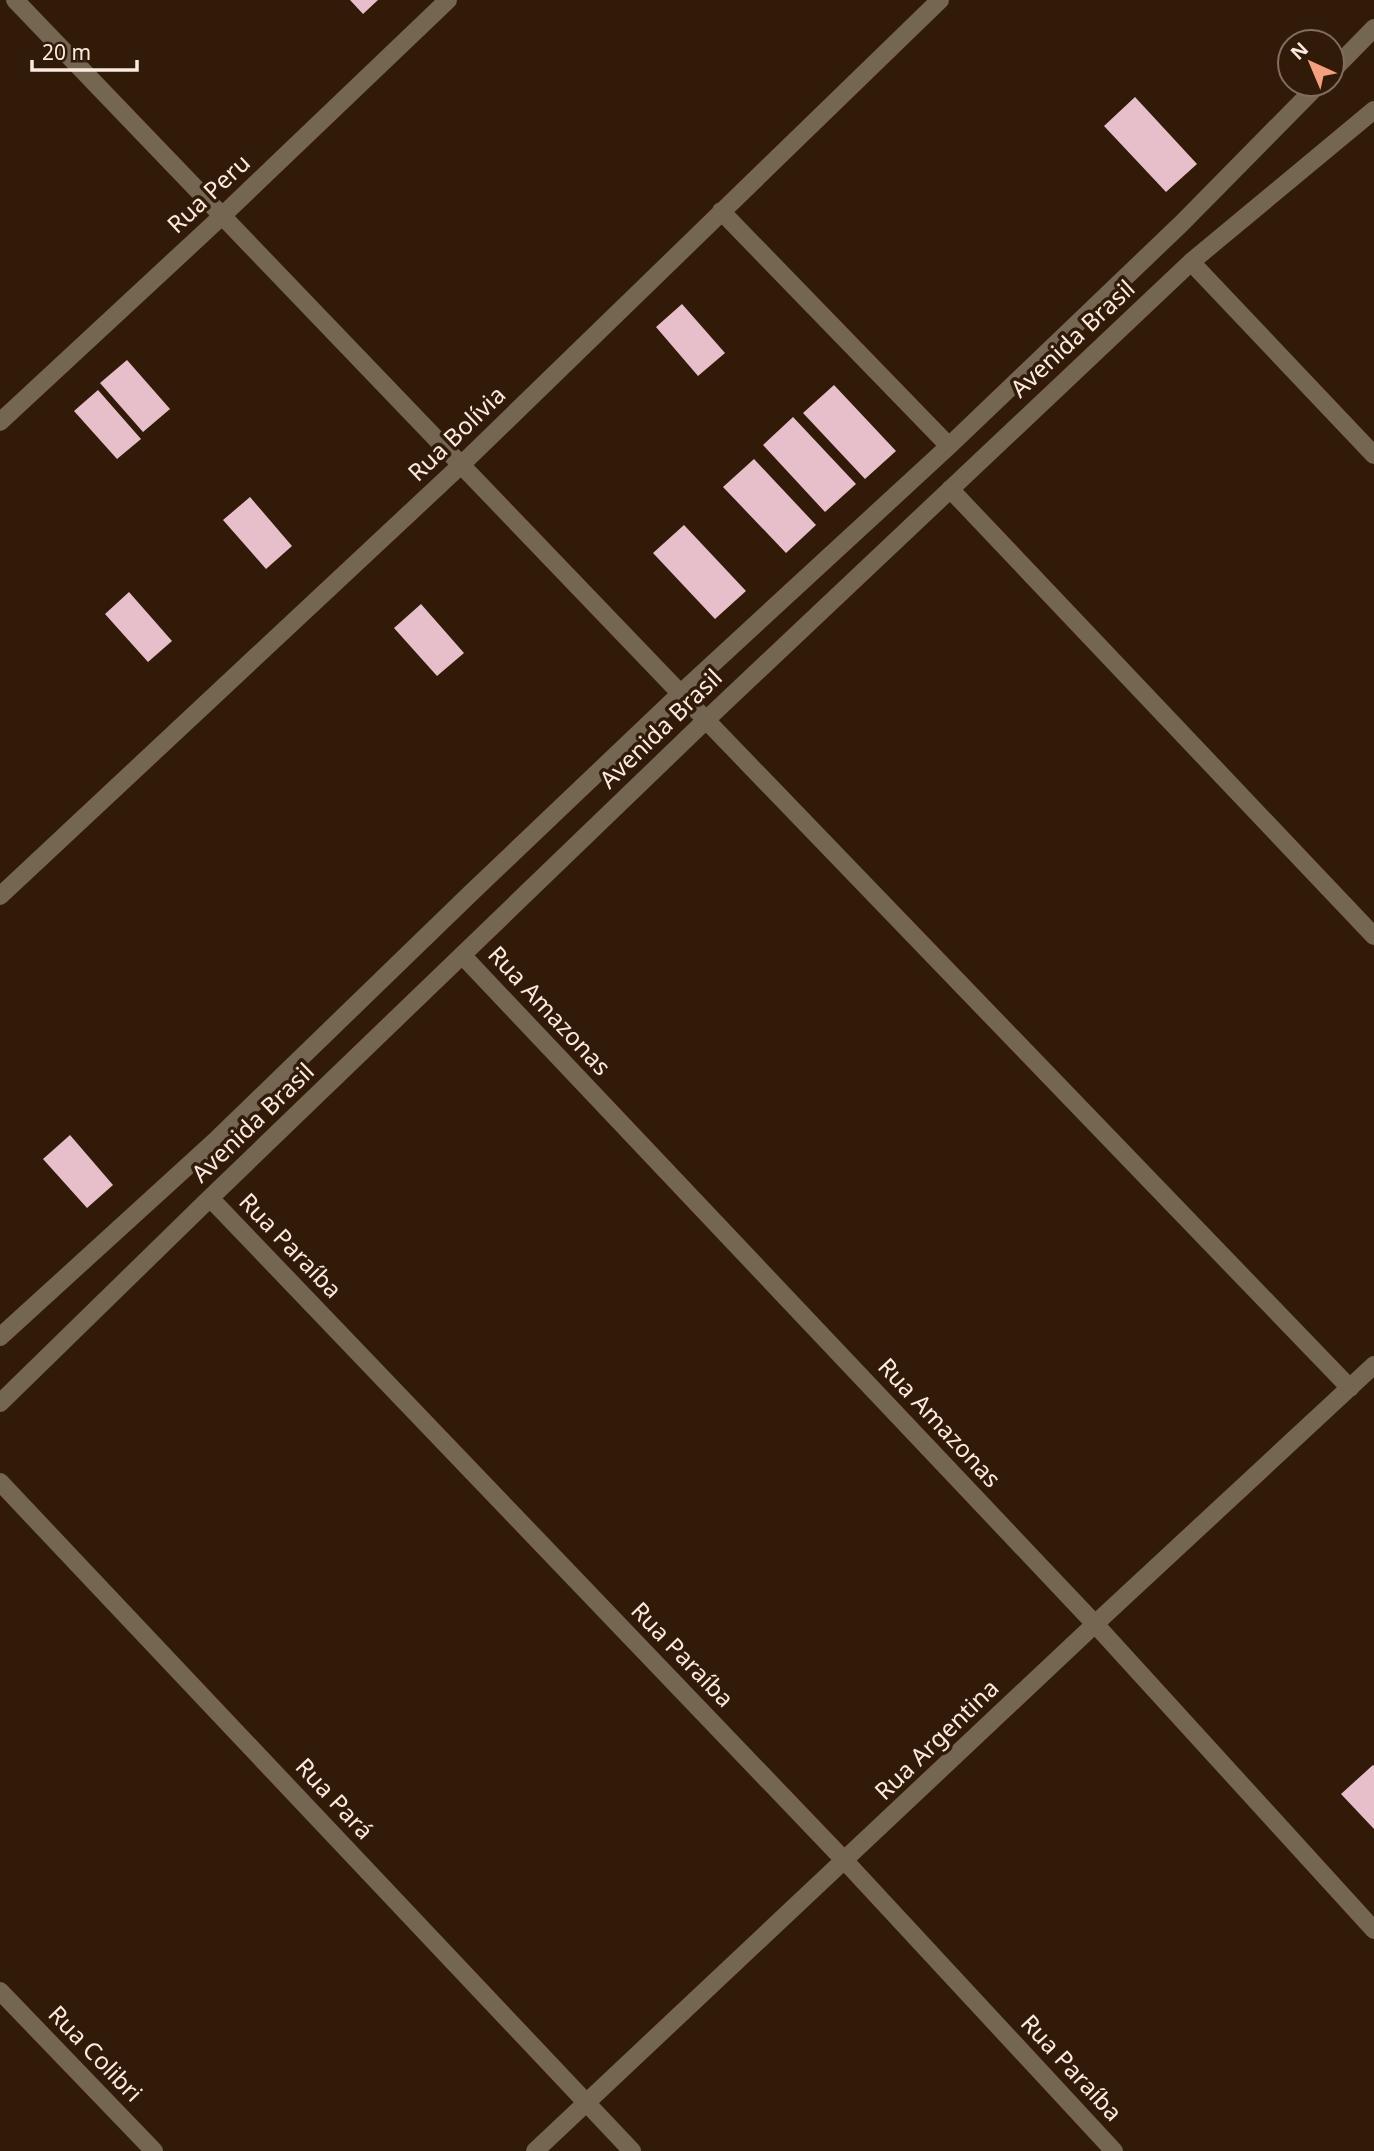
<svg xmlns="http://www.w3.org/2000/svg" width="1374" height="2151" font-family="'Noto Sans',sans-serif">
<style>
.building{fill:#e7bfcb}
.lines{fill:none;stroke-linecap:round;stroke-linejoin:round}
.minor{stroke:#756651;stroke-width:18}
.labels{text-anchor:middle;stroke-width:7;stroke-linejoin:round;paint-order:stroke}
.street-label{font-size:24px;fill:#fbeadf;stroke:#321a09}
</style>
<rect width="100%" height="100%" fill="#321a09"/>
<path class="building" d="M350,0h28l-15,14z
M1135,97l62,67 -31,28 -62,-66z
M682,304l43,49 -27,23 -42,-49z
M127,360l43,49 -27,23 -43,-49z
M834,385l62,66 -31,28 -62,-66z
M98,390l43,49 -24,20 -43,-48z
M793,417l63,67 -31,28 -62,-67z
M754,459l62,66 -30,28 -63,-66z
M250,497l42,49 -26,23 -43,-49z
M684,525l62,66 -31,28 -62,-66z
M129,592l43,49 -24,21 -43,-48z
M421,604l43,49 -27,23 -43,-48z
M70,1135l43,50 -26,23 -44,-49z
M1373,1765l1,1v63l-33,-35z"/>
<g class="lines">
<path class="minor" d="M15,0l691,720 644,668
M1332,71l42,-43
M721,211l228,235
M1191,262l183,193
M0,422l222,-206 226,-216
M950,489l424,447
M0,896l461,-431 479,-465
M462,955l633,669 279,306
M210,1198l635,663 269,290
M0,1337l214,-195 257,-249 210,-200 268,-247 233,-223 137,-139
M0,1403l210,-205 496,-478 485,-458 183,-152
M0,1482l632,669
M0,1991l154,160
M535,2151l560,-527 279,-259"/>
</g>
<g class="labels">
<g class="street-label">
<text transform="translate(209 194) rotate(-43)" y="8">Rua Peru</text>
<text transform="translate(1073 339) rotate(-43)" y="8">Avenida Brasil</text>
<text transform="translate(457 434) rotate(-44)" y="8">Rua Bolívia</text>
<text transform="translate(661 729) rotate(-44)" y="8">Avenida Brasil</text>
<text transform="translate(549 1011) rotate(47)" y="8">Rua Amazonas</text>
<text transform="translate(253 1123) rotate(-44)" y="8">Avenida Brasil</text>
<text transform="translate(290 1246) rotate(46)" y="8">Rua Paraíba</text>
<text transform="translate(939 1423) rotate(47)" y="8">Rua Amazonas</text>
<text transform="translate(682 1655) rotate(46)" y="8">Rua Paraíba</text>
<text transform="translate(937 1740) rotate(-44)" y="8">Rua Argentina</text>
<text transform="translate(334 1799) rotate(47)" y="8">Rua Pará</text>
<text transform="translate(95 2054) rotate(46)" y="8">Rua Colibri</text>
<text transform="translate(1071 2068) rotate(47)" y="8">Rua Paraíba</text>
</g>
</g>
<g transform="translate(1311 63) rotate(316)"><circle r="33" fill="#321a09" stroke="#826d5f" stroke-width="2"/>
<path d="M0-5L12 26L0 18L-12 26Z" fill="#f2a07f"/>
<text y="-10" font-size="19" font-weight="bold" text-anchor="middle" fill="#fbeadf">N</text>
</g>
<path d="M32 60v10h105v-10" fill="none" stroke="#fbeadf" stroke-width="3.5"/>
<text x="42" y="60" font-size="21" fill="#fbeadf" stroke="#321a09" stroke-width="5" paint-order="stroke">20 m</text>
</svg>
